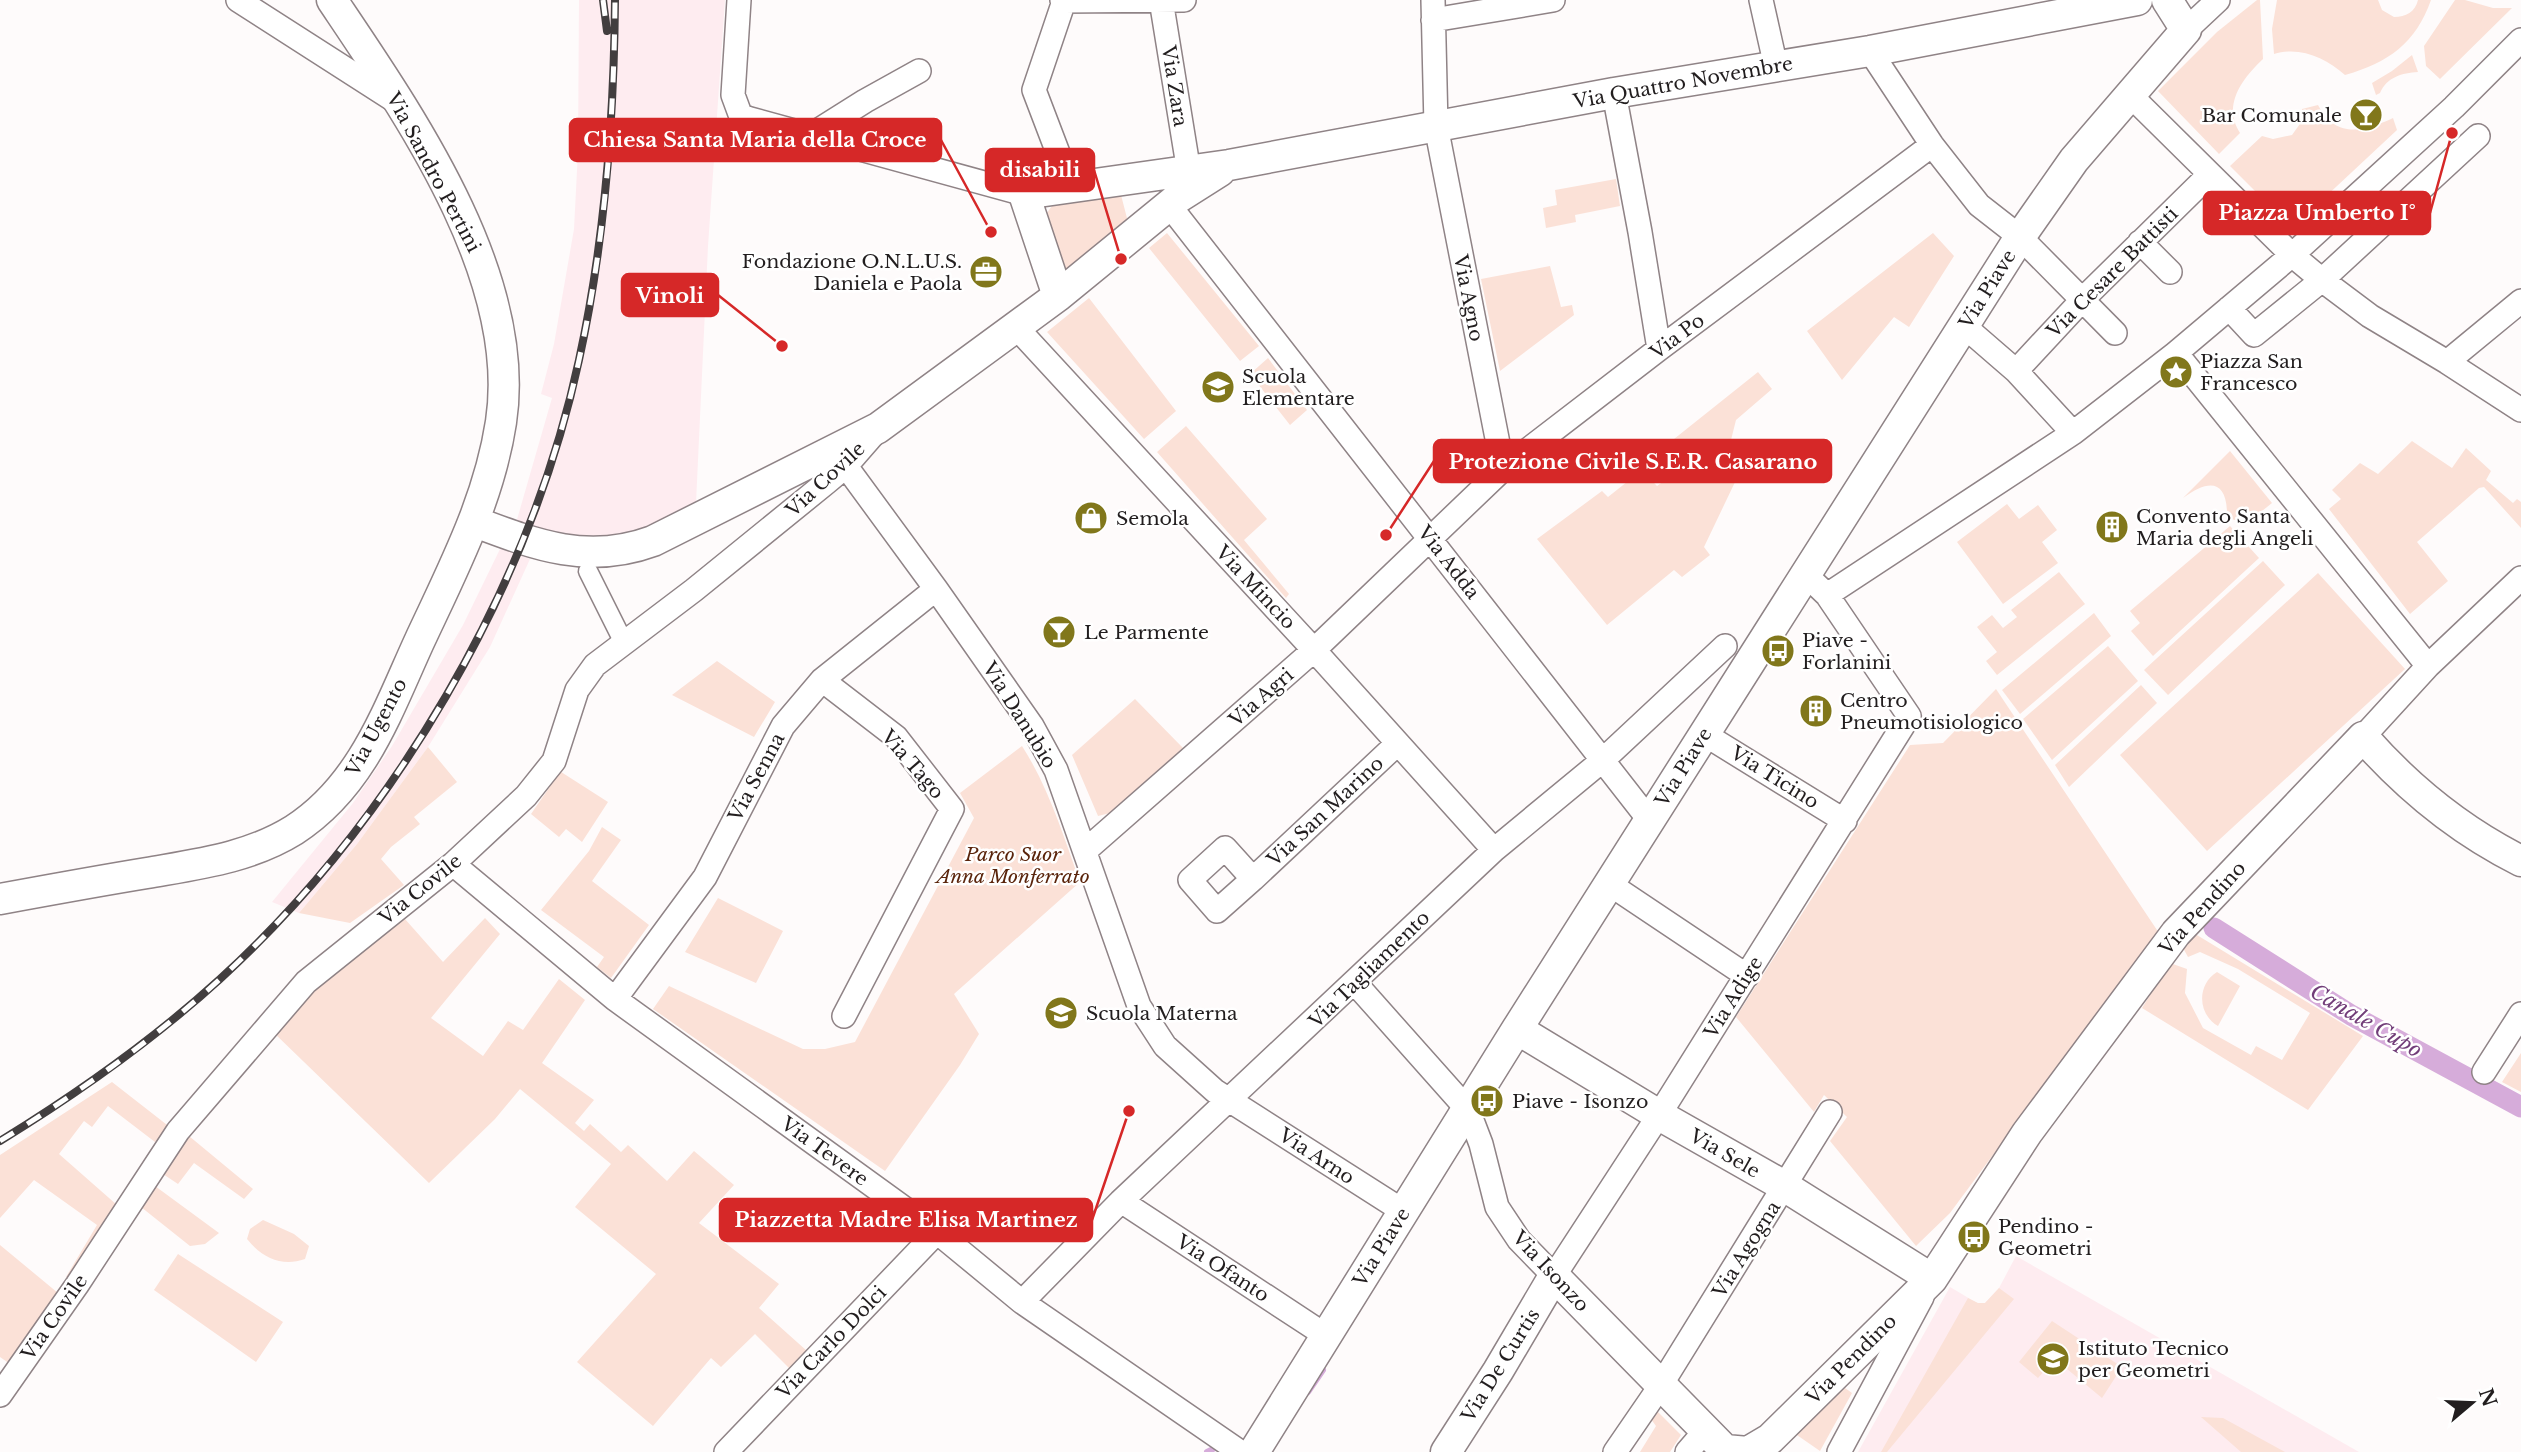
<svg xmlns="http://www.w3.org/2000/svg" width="2521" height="1452" font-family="'Libre Baskerville',serif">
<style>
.built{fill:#feecf0}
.green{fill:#fbe1d7}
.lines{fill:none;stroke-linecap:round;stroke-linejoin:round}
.stream{stroke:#d6acda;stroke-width:6}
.canal{stroke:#d6acda;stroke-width:21}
.pedestrian-casing{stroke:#8f8386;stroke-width:21}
.minor-casing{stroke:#8f8386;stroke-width:26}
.tertiary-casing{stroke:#8f8386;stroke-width:33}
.pedestrian{stroke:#fff;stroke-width:18}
.minor{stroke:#fff;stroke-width:23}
.tertiary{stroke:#fff;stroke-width:30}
.rail-casing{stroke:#423e3f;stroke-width:8}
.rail{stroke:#fff;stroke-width:5;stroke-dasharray:16;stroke-linecap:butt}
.labels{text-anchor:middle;stroke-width:5;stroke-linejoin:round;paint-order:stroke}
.street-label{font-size:19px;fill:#221e1f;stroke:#fff}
.poi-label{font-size:19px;fill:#221e1f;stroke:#fff;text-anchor:start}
.park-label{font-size:19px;font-style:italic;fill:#5a240b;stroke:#fff}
.water-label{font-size:21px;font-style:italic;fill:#723e79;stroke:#fff}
.leader{fill:none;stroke:#d62828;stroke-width:2.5}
.callout-dot{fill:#d62828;stroke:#fff;stroke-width:2.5}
.callout{fill:#d62828;stroke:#d62828;stroke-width:2.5}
.callout-label{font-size:21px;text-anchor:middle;font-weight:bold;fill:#fff}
</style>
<rect width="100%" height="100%" fill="#fefbfb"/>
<path class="built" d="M579,0h146l-17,246 -12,257 -48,26 -52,15 -80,-21 36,-125 -11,-4 13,-50 20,-115 4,-78z
M501,547l29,12 -40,88 -62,100 -71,97 -58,69 -27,-11 81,-99 39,-57 71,-121z
M2016,1256l343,196h-501l92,-165 27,16h8l14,-15z"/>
<path class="green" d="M2257,0h3l3,59c-21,20 -41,46 -23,74l-21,21 -61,-63 59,-59z
M2277,0h101l4,10 12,7c12,0 21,-5 24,-17h13c-15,43 -43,63 -86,75 -19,-17 -45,-29 -71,-21l-2,-25z
M2455,0h10l28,8h19l-72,71 -14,-13 -2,-20z
M2412,55l6,17c-16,1 -31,5 -38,21l-4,2 -4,-12 20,-12z
M2318,105c18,34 45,27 75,13l4,12 -105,98 -62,-62 32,-30 11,3 19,-4 10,-14v-12z
M1616,179l4,27 -45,9 1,7 -30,6 -3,-20 14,-3 -2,-15z
M1121,195l7,27 -58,48 -9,2 -17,-55 10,-14z
M1167,233l92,113 -19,15 -91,-113z
M1933,233l21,23 -45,71 -15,-10 -52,63 -35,-49z
M1550,266l11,41 11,-2 2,10 -74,56 -19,-92z
M1089,298l87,113 -32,28 -97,-107z
M1268,358l39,52 -17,15 -40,-51z
M1758,372l14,17 -36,31 -12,48 12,12 -32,67 6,8 -28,22 -8,-7 -67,55 -70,-86 65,-48 6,6 34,-27 15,16 29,-21 -17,-22z
M1186,426l81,93 -23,21 45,54 -3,4 -129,-146z
M2412,441l40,27 14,-20 25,23 -5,9 27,23 4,-4 4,3v26l-37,-41 -5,1 -62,54 31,39 -38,33 -81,-105 12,-10 -9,-9 28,-27 18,11z
M2230,451l42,52 -25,20 -20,-5c1,-38 -17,-40 -44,-20z
M2007,504l12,15 19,-14 19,25 -15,12 16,21 -55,41 -46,-62z
M2230,526l29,32 -106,98 -22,-25 9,-8 -10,-12z
M2263,561l22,24 -117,110 -24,-25z
M2059,572l26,32 -88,71 -11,-14 11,-9 -20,-25 15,-12 11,13 14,-11 -6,-7z
M2318,573l87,96 -198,182 -87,-96z
M2094,613l17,23 -91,78 -18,-24z
M2108,646l30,35 -86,79 -29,-41z
M717,661l58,41 -21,35 -82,-42z
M2141,685l16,18 -88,84 -14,-22z
M1996,689l165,247 -35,39 -176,238 -34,33 -86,-105 17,-24 -23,-22 -10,17 -78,-95 174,-272 33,-2z
M1135,699l48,49 -73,65 -12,3 -26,-61z
M1022,746c27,42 41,89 58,136l-126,112 25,40 -19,31 -75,106 -232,-162 16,-23 134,63h22l30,-7 119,-224 -14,-25z
M428,747l29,35 -43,35 6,7 -29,23 -10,12 23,26 -54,38 -51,-10 58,-69z
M558,770l50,32 -26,40 -16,-13 -7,8 -28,-23 18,-26z
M602,827l19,13 -29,41 57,44 -38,53 -14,-11 7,-10 -63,-47 48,-59z
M718,898l65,33 -27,52 -71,-31z
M485,918l15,16 -69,84 52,38 25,-35 15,9 36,-51 26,21 -43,63 52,37 -19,23 9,8 6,-7 31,28 7,-7 39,36 27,-30 40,34 -35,38 80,61 -20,24 48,43 -18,17 -34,-34 -34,33 -10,-9 -58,68 -76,-64 79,-88 -81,-67 36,-43 -91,-75 -25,30 -66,64 -157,-152 41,-43 92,-69 38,43z
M2192,932l171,104 -55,74 -166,-102 28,-45 17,6 -2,24 18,35 48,27 5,-9 26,14 28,-47 -72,-44 -38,-17 -12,5 -6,-11z
M2217,972l23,14 -22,40c-21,-12 -21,-42 -1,-54z
M2521,1053v39l-19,-10z
M112,1082l59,46 -16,14 -47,-36 -16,21 -8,-6 -25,33 58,51 -46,73 -5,-1 31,-52 -63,-45 -34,38v-63z
M189,1136l64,53 -9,10 -50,-36 -16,21 -15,-10z
M155,1186l64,47 -14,11 -15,2 -49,-39z
M263,1220l31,14 15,12 -4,13c-23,8 -43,-1 -58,-20l3,-10z
M0,1245l58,48 -48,71 -10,-7z
M178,1254l105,68 -27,40 -102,-72z
M1999,1288l15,11 -127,153h-6l87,-154 10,5h7z
M2052,1321l70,46 -20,31 -47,-39 -17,19 -19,-16z
M1845,1388l7,5 -32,58 -26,-18z
M1654,1408l27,27 -11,17h-30l16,-26 -8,-11z
M2201,1417l22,1 62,34h-44z"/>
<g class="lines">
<path class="stream" d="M1308,1392l15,-22
M1207,1452l10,-5"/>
<path class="canal" d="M2214,928l137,87 170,92"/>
<defs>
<path id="pedestrian" d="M588,571l36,72"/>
<path id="minor" d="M238,0l159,102
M739,0l-6,95 7,19 7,4 277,76
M1062,0l2,1 -30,89 37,97
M1161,0l28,172
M1433,0l3,126 67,343
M1761,0l15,67
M1064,1l120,-1
M1433,20l120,-20
M2186,30l32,-30
M1870,51l62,94 47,60 41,32 95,96
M1614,93l26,139 19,117
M2129,94l163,161 30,25 156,-144
M811,135l54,-34 54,-30
M1169,205l481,616
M2140,242l30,30
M2229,308l25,27 68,-55 48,36 77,46 74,48
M1015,326l299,324 180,200
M1964,326l52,45 57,62
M2176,353l252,313
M2447,362l74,-61
M2016,371l68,-73 125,-123
M837,454l99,135 96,137 24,44 83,236 26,40 50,45 188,120
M1827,595l246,-162 103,-80 116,-98 162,-148 67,-67
M822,680l74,57 56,72 -108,207
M1704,734l141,87
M2363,737l65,-71 93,-88
M1225,848l28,31 -36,32 -27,-31z
M1086,850l228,-200 189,-181 156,-120 273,-204
M453,864l162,135 322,233 85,70 218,150
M1253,879l144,-135
M1611,885l136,91
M1355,983l113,127 13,34 16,63 22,33 35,36 105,-161 250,-399 -82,-121 -21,-20
M615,999l90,-122 78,-151 39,-46 114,-91
M2484,1072l37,-58
M1121,1201l204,134
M1022,1302l99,-101 373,-351 109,-90 122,-114
M0,1395l77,-110 101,-154 128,-149 147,-118 73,-68 28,-35 23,-71 18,-25 99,-75 133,-108 18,-15 27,-31
M726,1452l211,-220
M1615,1452l46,-67 169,-273
M1687,1452l19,-22
M1839,1452l83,-155"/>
<path id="tertiary" d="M1058,296l-34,-102 205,-29 385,-72 256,-42 267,-51
M475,522c61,23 113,43 178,19l225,-113 180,-132 121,-99 41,-26
M0,899c49,-9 98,-18 147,-26 51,-9 102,-15 147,-43 68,-44 93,-118 125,-188 33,-71 70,-141 82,-220 22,-145 -91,-306 -169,-422
M1517,1029l142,86 125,71 148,93
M1254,1452l263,-423 503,-792 54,-77 112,-130 -19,-30
M1446,1452l52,-81 56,-95 171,174 23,2 22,-13 162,-160 95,-146 149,-200 187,-196c45,51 98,94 158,124"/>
</defs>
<use href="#pedestrian" class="pedestrian-casing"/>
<use href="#minor" class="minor-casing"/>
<use href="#tertiary" class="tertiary-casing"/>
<use href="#pedestrian" class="pedestrian"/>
<use href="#minor" class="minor"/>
<use href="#tertiary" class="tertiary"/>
<defs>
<path id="rail" d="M603,0l4,31
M0,1141c78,-48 152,-100 220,-162 173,-158 310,-390 359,-619 26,-119 35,-238 36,-360"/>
</defs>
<use href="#rail" class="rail-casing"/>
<use href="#rail" class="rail"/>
</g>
<defs>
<symbol id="bar-disc" viewBox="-11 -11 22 22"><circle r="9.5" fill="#81771b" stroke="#fff"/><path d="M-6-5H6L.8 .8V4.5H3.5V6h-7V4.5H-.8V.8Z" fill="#fff"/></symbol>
<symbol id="office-disc" viewBox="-11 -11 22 22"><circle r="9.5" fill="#81771b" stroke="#fff"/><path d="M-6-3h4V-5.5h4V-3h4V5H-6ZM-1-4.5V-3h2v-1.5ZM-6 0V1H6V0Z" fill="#fff"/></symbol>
<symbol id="sight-disc" viewBox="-11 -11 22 22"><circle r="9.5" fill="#81771b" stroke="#fff"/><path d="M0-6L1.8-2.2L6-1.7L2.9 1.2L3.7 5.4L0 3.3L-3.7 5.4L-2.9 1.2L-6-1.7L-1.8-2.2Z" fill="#fff"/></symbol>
<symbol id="school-disc" viewBox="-11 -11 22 22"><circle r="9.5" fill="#81771b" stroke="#fff"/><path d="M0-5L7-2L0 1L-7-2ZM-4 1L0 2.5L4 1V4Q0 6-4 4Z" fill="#fff"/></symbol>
<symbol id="shop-disc" viewBox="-11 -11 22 22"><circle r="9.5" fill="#81771b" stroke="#fff"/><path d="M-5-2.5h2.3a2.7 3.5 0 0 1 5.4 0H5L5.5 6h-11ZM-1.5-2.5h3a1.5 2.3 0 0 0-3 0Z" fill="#fff"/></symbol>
<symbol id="building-disc" viewBox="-11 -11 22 22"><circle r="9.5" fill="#81771b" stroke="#fff"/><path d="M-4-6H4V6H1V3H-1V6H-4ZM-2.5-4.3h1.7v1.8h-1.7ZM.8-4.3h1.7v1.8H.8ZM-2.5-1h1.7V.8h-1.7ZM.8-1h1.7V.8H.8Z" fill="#fff"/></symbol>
<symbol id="bus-disc" viewBox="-11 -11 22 22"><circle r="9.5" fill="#81771b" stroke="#fff"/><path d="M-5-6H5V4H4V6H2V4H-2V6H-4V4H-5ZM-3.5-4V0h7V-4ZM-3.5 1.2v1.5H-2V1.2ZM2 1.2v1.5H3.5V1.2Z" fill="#fff"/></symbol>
</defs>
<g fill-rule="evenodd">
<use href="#bar-disc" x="2347" y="96" width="38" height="38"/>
<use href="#office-disc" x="967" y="253" width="38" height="38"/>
<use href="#sight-disc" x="2157" y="353" width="38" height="38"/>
<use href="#school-disc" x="1199" y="368" width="38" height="38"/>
<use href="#shop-disc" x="1072" y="499" width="38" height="38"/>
<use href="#building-disc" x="2093" y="508" width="38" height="38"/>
<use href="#bar-disc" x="1040" y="613" width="38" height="38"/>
<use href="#bus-disc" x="1759" y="632" width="38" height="38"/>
<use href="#building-disc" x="1797" y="692" width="38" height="38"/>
<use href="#school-disc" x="1042" y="994" width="38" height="38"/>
<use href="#bus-disc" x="1468" y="1082" width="38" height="38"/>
<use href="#bus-disc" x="1955" y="1218" width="38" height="38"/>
<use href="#school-disc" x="2034" y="1340" width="38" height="38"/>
</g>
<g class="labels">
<g class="street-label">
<text transform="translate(1683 82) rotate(-10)" y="7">Via Quattro Novembre</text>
<text transform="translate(1175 86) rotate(81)" y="7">Via Zara</text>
<text transform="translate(434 172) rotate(62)" y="7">Via Sandro Pertini</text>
<text transform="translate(2112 272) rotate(-45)" y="7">Via Cesare Battisti</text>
<text transform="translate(1987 289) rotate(-58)" y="7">Via Piave</text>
<text transform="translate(1469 298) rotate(79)" y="7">Via Agno</text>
<text transform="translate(1677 336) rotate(-37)" y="7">Via Po</text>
<text transform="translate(825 479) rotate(-43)" y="7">Via Covile</text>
<text transform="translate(1449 562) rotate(52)" y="7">Via Adda</text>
<text transform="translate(1256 587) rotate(47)" y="7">Via Mincio</text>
<text transform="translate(1261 697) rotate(-41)" y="7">Via Agri</text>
<text transform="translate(1020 715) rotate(58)" y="7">Via Danubio</text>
<text transform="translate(376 727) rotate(-62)" y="7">Via Ugento</text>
<text transform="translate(913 764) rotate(49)" y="7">Via Tago</text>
<text transform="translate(1683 767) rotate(-58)" y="7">Via Piave</text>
<text transform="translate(756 777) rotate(-62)" y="7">Via Senna</text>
<text transform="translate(1775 777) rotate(32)" y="7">Via Ticino</text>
<text transform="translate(1325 811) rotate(-43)" y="7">Via San Marino</text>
<text transform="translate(420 889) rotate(-39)" y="7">Via Covile</text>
<text transform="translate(2202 908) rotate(-48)" y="7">Via Pendino</text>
<text transform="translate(1369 969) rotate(-44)" y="7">Via Tagliamento</text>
<text transform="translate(1733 997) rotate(-58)" y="7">Via Adige</text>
<text transform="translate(825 1151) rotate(36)" y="7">Via Tevere</text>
<text transform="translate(1725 1153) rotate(30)" y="7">Via Sele</text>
<text transform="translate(1317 1156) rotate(33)" y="7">Via Arno</text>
<text transform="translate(1381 1247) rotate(-58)" y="7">Via Piave</text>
<text transform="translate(1746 1249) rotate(-58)" y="7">Via Agogna</text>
<text transform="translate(1223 1268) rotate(33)" y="7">Via Ofanto</text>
<text transform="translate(1551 1271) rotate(47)" y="7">Via Isonzo</text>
<text transform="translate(54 1317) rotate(-55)" y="7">Via Covile</text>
<text transform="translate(831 1342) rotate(-46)" y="7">Via Carlo Dolci</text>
<text transform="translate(1851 1359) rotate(-45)" y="7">Via Pendino</text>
<text transform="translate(1500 1365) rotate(-58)" y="7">Via De Curtis</text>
</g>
<g class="poi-label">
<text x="2342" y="122" text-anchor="end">Bar Comunale</text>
<text x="962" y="268" text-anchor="end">Fondazione O.N.L.U.S.<tspan x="962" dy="22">Daniela e Paola</tspan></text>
<text x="2200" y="368">Piazza San<tspan x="2200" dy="22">Francesco</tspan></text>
<text x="1242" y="383">Scuola<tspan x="1242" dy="22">Elementare</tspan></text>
<text x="2136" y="523">Convento Santa<tspan x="2136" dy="22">Maria degli Angeli</tspan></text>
<text x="1116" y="525">Semola</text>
<text x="1084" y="639">Le Parmente</text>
<text x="1802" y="647">Piave -<tspan x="1802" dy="22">Forlanini</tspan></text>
<text x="1840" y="707">Centro<tspan x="1840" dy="22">Pneumotisiologico</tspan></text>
<text x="1086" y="1020">Scuola Materna</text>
<text x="1512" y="1108">Piave - Isonzo</text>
<text x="1998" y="1233">Pendino -<tspan x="1998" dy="22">Geometri</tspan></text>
<text x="2078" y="1355">Istituto Tecnico<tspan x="2078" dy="22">per Geometri</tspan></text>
</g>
<g class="park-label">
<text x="1013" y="861">Parco Suor<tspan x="1013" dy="22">Anna Monferrato</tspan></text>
</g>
<g class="water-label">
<text transform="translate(2366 1021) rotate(30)" y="7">Canale Cupo</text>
</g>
</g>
<path class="leader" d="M991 232L941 140M1121 259L1094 170M2452 133L2430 213M782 346L718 295M1386 535L1434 461M1129 1111L1092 1220"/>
<g class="callout-dot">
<circle cx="991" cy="232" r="7"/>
<circle cx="1121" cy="259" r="7"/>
<circle cx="2452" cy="133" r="7"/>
<circle cx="782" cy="346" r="7"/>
<circle cx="1386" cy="535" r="7"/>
<circle cx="1129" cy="1111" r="7"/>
</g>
<g class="callout">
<rect x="570" y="119" width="371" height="42" rx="7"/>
<rect x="986" y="149" width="108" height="42" rx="7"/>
<rect x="2204" y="192" width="226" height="42" rx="7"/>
<rect x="622" y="274" width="96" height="42" rx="7"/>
<rect x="1434" y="440" width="397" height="42" rx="7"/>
<rect x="720" y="1199" width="372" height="42" rx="7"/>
</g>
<g class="callout-label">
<text x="755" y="147">Chiesa Santa Maria della Croce</text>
<text x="1040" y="177">disabili</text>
<text x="2317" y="220">Piazza Umberto I°</text>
<text x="670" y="303">Vinoli</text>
<text x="1633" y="469">Protezione Civile S.E.R. Casarano</text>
<text x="906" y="1227">Piazzetta Madre Elisa Martinez</text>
</g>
<g transform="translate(2472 1403) rotate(71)" stroke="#ffffff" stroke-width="5" paint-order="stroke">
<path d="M0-5L12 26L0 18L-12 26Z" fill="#221e1f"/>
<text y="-10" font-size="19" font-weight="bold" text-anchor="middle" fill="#221e1f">N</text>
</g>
</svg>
